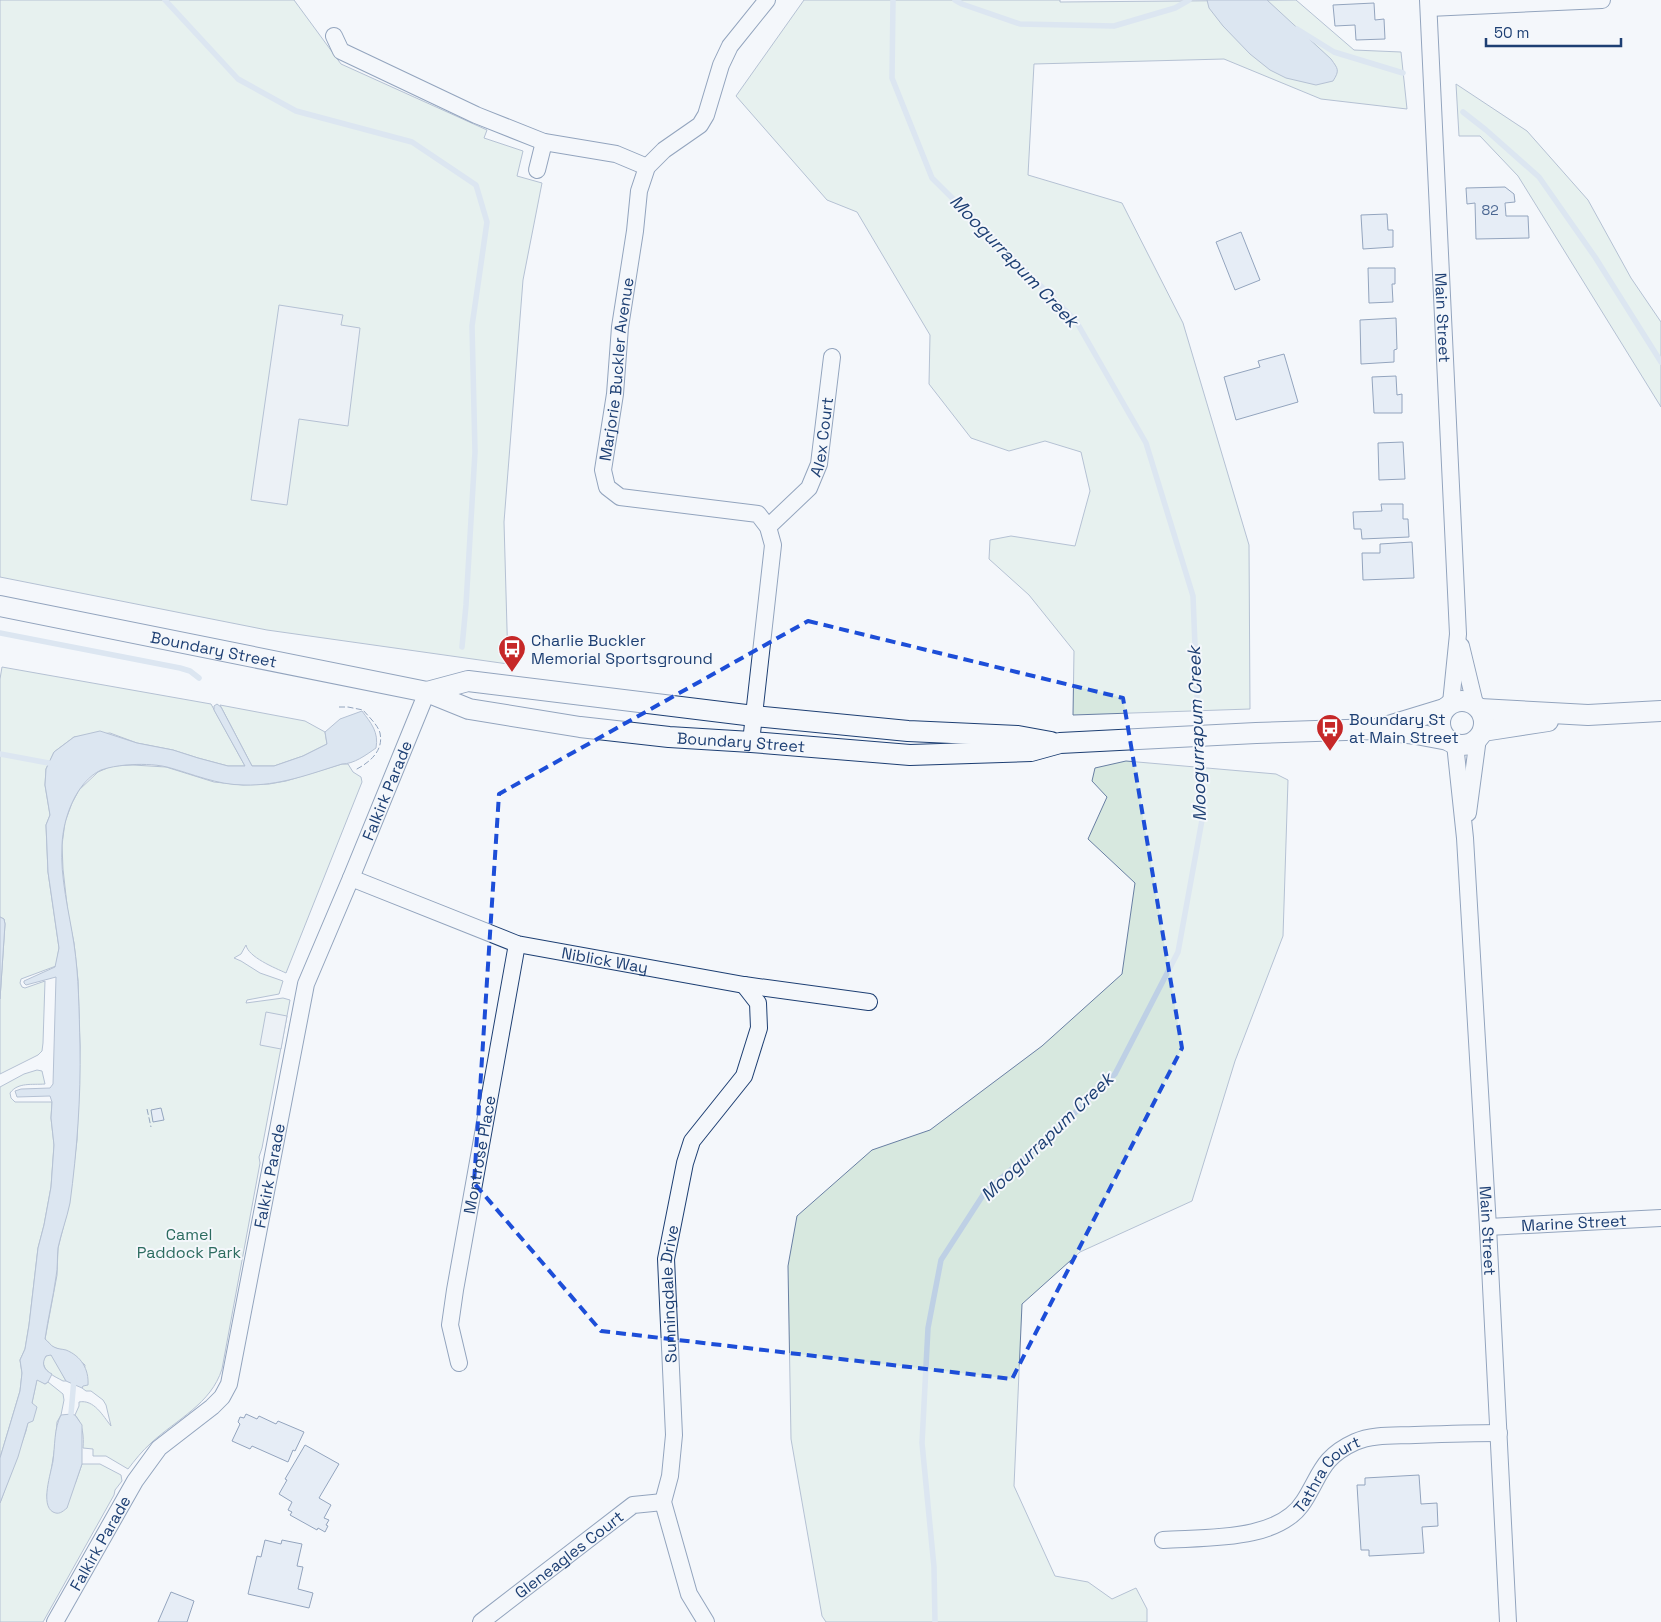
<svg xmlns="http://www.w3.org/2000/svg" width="1661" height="1622" font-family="'Space Grotesk',sans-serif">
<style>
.green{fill:#d7e8df;stroke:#687fa3}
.parking{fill:#e3e8f0;stroke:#687fa3}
.water{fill:#bed0e5;stroke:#687fa3}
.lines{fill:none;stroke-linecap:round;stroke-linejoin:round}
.stream{stroke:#bed0e5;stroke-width:5.5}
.building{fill:#d5e0f0;stroke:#1d3f73}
.minor-casing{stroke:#1d3f73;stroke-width:18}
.tertiary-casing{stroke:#1d3f73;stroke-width:22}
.minor{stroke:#f4f7fb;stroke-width:16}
.tertiary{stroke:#f4f7fb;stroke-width:20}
.fence{stroke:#1d3f73;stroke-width:1;stroke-dasharray:6 2.5;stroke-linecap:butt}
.marked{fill:none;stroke:#1d4ed8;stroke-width:4;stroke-dasharray:10 6;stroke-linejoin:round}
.labels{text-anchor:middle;stroke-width:4;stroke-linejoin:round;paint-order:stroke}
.number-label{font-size:14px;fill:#4b6792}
.street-label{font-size:16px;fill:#1d3f73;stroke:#f4f7fb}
.poi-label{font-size:16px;fill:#1d3f73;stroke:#f4f7fb;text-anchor:start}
.park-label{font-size:16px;fill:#2c6c60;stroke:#f4f7fb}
.water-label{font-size:18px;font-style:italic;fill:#1d3f73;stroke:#f4f7fb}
</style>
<rect width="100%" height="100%" fill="#f4f7fb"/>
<path class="green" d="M0,0h294l47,64 146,66 -3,8 39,13 -6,25 25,7 -19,97 -19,242 4,142 -241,-34 -267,-53z
M804,0h256v2l236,-2 58,50 47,2 6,57 -86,-10 -97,-40 -190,5 -6,111 94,28 61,120 66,222 1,164 -177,6 1,-64 -45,-56 -40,-36 1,-19 21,-4 64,10 15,-55 -9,-39 -36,-11 -36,10 -38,-13 -42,-54 1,-49 -73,-123 -30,-12 -91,-104z
M1456,84l71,47 61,69 43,78 30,44v85l-143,-231 -38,-40h-21z
M2,667l209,37 34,62h-17l-30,-8 -25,-8 -36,-7 -27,-10 -36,4 -20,15 -8,17 -1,16 5,30 -4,10 2,47 11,76 -3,18 -35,13 -1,4 2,4 3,1 20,-7 -2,62 -1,8 -4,4 -38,19v-75l5,-75 -1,-5 -4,-2v-238z
M220,705l85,16 20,11 2,12 -24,12 -29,10h-22z
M1126,761l150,13 12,6 -5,156 -48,125 -43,140 -112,51 -58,52 -8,182 41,90 33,6 24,17 24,-11 11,21v13h-321l-4,-6 -31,-177 -3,-173 9,-50 75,-66 58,-20 112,-84 80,-72 13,-91 -47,-44 19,-42 -15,-16 3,-13z
M342,764h6l5,8 8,5 1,5 -76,191c-11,-5 -38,-16 -40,-28l-5,9 -7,4 7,3 19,12 23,8 -4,13 -32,6 -1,3 37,-5 7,2 -28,148 -3,9 1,6 -38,206c-11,35 -45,50 -71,74 -9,8 -16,17 -23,26l-22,-13h-13v-7l-10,-1c1,-11 0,-24 -8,-33l4,-9v-4c15,-3 24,14 32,24l-5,-21 -3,-5 -12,-9h-5l-4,-3 3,-23 -14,-12 -18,-6 -8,-8 12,-64 1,-27 11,-43 8,-65 3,-93 -2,-67 -4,-37 -6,-29 -5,-45 -1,-24 3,-23 7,-19 7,-13 19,-18 14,-6 21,-1 33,2 48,15 29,3 26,-1 17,-3z
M37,1070l5,1 3,13c-13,1 -27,-2 -35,9l1,5 4,4h37l-1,16 3,27 -3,42 -7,38 -6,23 -9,77 -4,24 -5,11 2,13 -2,18 -20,67v-371l24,-13z
M48,1354l3,1 3,3 12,23h-3c-9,-5 -20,-9 -20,-21z
M37,1379l8,5 3,-2 15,12 1,6 -3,15 -4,7 -2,24 -8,50 28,-12 7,-20h18l21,11 1,6 -7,9 -1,5 -71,127h-43v-119l26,-72z"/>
<path class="parking" d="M279,305l64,10 -2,10 19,3 -12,98 -49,-7 -12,86 -36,-5z
M266,1012l21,4 -6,33 -21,-4z"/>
<path class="water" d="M1207,0h60l64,59c7,10 9,11 2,22l-17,4 -30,-7 -16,-8 -20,-16 -27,-28 -14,-18z
M217,704l4,3 31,59h22l29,-10 24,-12 -2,-12 15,-13 22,-8c9,12 17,21 14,37 -10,7 -22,16 -34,16 -32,10 -63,22 -98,21 -27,0 -51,-11 -77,-18 -13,-3 -28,-3 -41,-2 -9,1 -16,2 -25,5 -25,12 -38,48 -39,75 -2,33 7,66 12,99 5,33 5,67 6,101 1,52 -3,106 -10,158 -3,15 -9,30 -12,45 -1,9 0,19 -2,29 -3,21 -8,41 -11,62 3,2 6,7 9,8 3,2 8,2 12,3 15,6 23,19 22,35l-5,1 -1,2 -16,-7 -15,-26 -5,1c-5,8 -2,14 6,18l-4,8 -3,2 -8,-4 -5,23 5,4 -4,14 -5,2 -10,34 -18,46v-45l20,-67 2,-18 -2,-13 5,-11 4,-24 9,-77 6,-23 7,-38 3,-42 -3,-27 1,-16 -2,-6 -33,1 -2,-6 6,-2 29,-1 3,-4 3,-107 -30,8 -2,-2v-2l31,-14 4,-19 -11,-76 -2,-47 4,-10 -5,-30 1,-16 8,-17 20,-15 26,-6 37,12 36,7 25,8 30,8h17l-31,-56v-4z
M0,917l4,2 1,5 -5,75z
M71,1414l4,1 7,10v39l-15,44c-5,4 -8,7 -14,4 -13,-7 -2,-39 0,-51 2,-15 1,-33 8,-46z"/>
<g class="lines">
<path class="stream" d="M165,0l73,79 58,32 116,31 64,43 11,37 -15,104 3,126 -9,153 -4,42
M893,0l-1,78 40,100 144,143 70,122 47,153 9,224 -24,132 -63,122 -60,58 -70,60 -44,68 -13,68 -6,115 12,124 1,55
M955,0l7,4 58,20 94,2 61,-18 14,-8
M1297,29l37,23 69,21
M1463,112l23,18 53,47 56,80 66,105
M0,633l180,35 10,3 9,7
M0,754l54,10
M71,1414l3,-35"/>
</g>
<path class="building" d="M1374,3l1,17 9,-1 1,20 -29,1 -1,-15 -20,1 -2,-21z
M1505,187l9,7 1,8 -10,1 1,13h22l1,22 -53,1 -1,-36 -8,1 -1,-16z
M1387,214l1,16h5v17l-30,2 -2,-34z
M1241,232l19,48 -25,10 -19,-48z
M1368,268h27v16h-3l1,18 -24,1z
M1396,318l1,31 -3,1v12l-33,2 -1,-44z
M1284,354l14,48 -62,18 -12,-43 36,-10 -2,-6z
M1396,376l1,19 5,-1v19h-28l-2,-36z
M1403,442l2,37 -26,1 -1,-37z
M1381,504h22v15h5l1,18 -47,2 -1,-10h-7l-1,-17 29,-1z
M1412,542l2,36 -51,2 -1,-27h18v-9z
M161,1108l3,12 -11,2 -2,-12z
M246,1414l11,5 2,-3 17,8 2,-3 26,11 -9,19 -2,-1 -5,12 -36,-16 -2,3 -18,-8 8,-17 -2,-2 2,-5 4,1z
M305,1445l34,19 -20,34 12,7 -7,13 5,2 -3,5 2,1 -3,6 -7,-4 -1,2 -27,-15 2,-3 -4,-2 4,-8 -13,-8 8,-14 -2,-1z
M1419,1475l2,29 16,-1 1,23 -16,1 2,26 -55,3v-6h-8l-4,-65h8v-7z
M265,1540l16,4 1,-4 20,4 -5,22 6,1 -5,22 15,4 -4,15 -61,-14 9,-38 4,1z
M171,1592l23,9 -7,21h-29z"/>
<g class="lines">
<defs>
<g id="minor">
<path id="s1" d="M1428,0l30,634 -7,69"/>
<path d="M1429,8l173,-8"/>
<path d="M334,36l7,15 135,64 68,27 72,12 31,13"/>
<path d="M537,170l7,-28"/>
<path id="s2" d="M768,527l41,-39 10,-24 13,-107"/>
<path d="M1461,646l14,58"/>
<path id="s3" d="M751,742l22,-197 -5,-18 -10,-13 -138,-17 -13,-10 -4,-17 12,-76 5,-67 15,-96 4,-40 8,-24 17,-17 36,-25 6,-10 15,-50 9,-19 37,-46"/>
<path id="s4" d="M1455,744l10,94 23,389 20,395"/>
<path d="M1468,813l10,-75"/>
<path id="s5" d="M351,878l166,66 227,41 125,17"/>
<path id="s6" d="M1488,1227l173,-9"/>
<path id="s7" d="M459,1363l-9,-38 5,-35 62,-346"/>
<path id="s8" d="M1163,1540c42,-3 116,2 141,-39 17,-27 18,-44 51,-59 18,-8 40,-6 60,-7 28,-1 56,-2 84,-2"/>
<path id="s9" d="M55,1622l80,-141 24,-33 53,-41 10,-10 7,-13 77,-400 45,-106 76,-186"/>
<path id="s10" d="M481,1622l152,-117 30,-3"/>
<path id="s11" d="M706,1622l-17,-28 -26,-92 7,-26 4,-41 -8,-176 19,-96 7,-22 52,-65 15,-48 -1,-25 -14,-18"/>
</g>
<g id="tertiary">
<path id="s12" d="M0,606l427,86 42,17 111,18 89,10 82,5 159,13 121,-4 29,-8 196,-10 120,-4 40,5 32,6"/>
<path d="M427,692l41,-11 286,35 154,15 110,5 33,6"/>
<circle cx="1462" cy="723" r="22"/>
<path d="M1480,709l108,6 73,-4"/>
<path d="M1385,727l59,-18"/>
<path d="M1483,731l65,-10"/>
</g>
</defs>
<use href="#minor" class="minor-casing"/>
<use href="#tertiary" class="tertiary-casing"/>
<use href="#minor" class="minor"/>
<use href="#tertiary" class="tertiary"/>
<path class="fence" d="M339,707h9l15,3c5,6 15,15 17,23 4,18 -11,30 -25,37
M147,1109l4,18"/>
</g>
<path d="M0 0H1661V1622H0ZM808,621l315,77 59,350 -170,331 -411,-48 -127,-148 25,-389z" fill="#f4f7fb" fill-opacity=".55" fill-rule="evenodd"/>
<path class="marked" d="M808,621l315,77 59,350 -170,331 -411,-48 -127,-148 25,-389z"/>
<defs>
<symbol id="bus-pin" viewBox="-11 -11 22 30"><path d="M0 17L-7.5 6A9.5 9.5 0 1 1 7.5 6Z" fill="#c62828" stroke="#f4f7fb"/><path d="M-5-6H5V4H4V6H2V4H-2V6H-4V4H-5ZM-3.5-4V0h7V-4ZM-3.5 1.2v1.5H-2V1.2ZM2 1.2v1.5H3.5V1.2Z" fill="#fff"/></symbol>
</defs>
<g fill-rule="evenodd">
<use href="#bus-pin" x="496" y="633" width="32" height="43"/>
<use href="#bus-pin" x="1314" y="712" width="32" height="43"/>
</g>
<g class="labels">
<g class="number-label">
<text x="1490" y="215">82</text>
</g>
<g class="street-label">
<text dy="6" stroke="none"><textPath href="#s1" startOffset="318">Main Street</textPath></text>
<text dy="6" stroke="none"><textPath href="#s3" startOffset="508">Marjorie Buckler Avenue</textPath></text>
<text dy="6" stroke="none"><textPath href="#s2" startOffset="110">Alex Court</textPath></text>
<text dy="6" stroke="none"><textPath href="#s12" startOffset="218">Boundary Street</textPath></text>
<text dy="6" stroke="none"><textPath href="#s12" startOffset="755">Boundary Street</textPath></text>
<text dy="6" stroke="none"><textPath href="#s9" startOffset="916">Falkirk Parade</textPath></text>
<text dy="6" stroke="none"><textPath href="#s5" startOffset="268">Niblick Way</textPath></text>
<text dy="6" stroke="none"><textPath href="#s7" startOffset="212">Montrose Place</textPath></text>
<text dy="6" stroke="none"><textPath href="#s9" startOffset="511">Falkirk Parade</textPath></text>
<text dy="6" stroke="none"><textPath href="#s6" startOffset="86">Marine Street</textPath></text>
<text dy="6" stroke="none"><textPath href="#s4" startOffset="488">Main Street</textPath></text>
<text dy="6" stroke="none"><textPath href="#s11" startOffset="338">Sunningdale Drive</textPath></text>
<text dy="6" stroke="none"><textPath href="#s8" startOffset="188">Tathra Court</textPath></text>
<text dy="6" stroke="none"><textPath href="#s9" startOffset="91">Falkirk Parade</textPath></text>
<text dy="6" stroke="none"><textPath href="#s10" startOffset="111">Gleneagles Court</textPath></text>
</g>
<g class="poi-label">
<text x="531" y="646">Charlie Buckler<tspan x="531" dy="18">Memorial Sportsground</tspan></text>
<text x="1349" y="725">Boundary St<tspan x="1349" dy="18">at Main Street</tspan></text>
</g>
<g class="park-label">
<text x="189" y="1240">Camel<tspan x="189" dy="18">Paddock Park</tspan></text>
</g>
<g class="water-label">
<text transform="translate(1014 261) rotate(46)" y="6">Moogurrapum Creek</text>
<text transform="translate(1197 734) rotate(-92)" y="6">Moogurrapum Creek</text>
<text transform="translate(1047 1137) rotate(-44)" y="6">Moogurrapum Creek</text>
</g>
</g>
<path d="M1486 38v8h135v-8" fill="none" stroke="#1d3f73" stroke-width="2.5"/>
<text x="1494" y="38" font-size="15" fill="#1d3f73" stroke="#f4f7fb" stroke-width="4" paint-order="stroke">50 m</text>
</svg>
